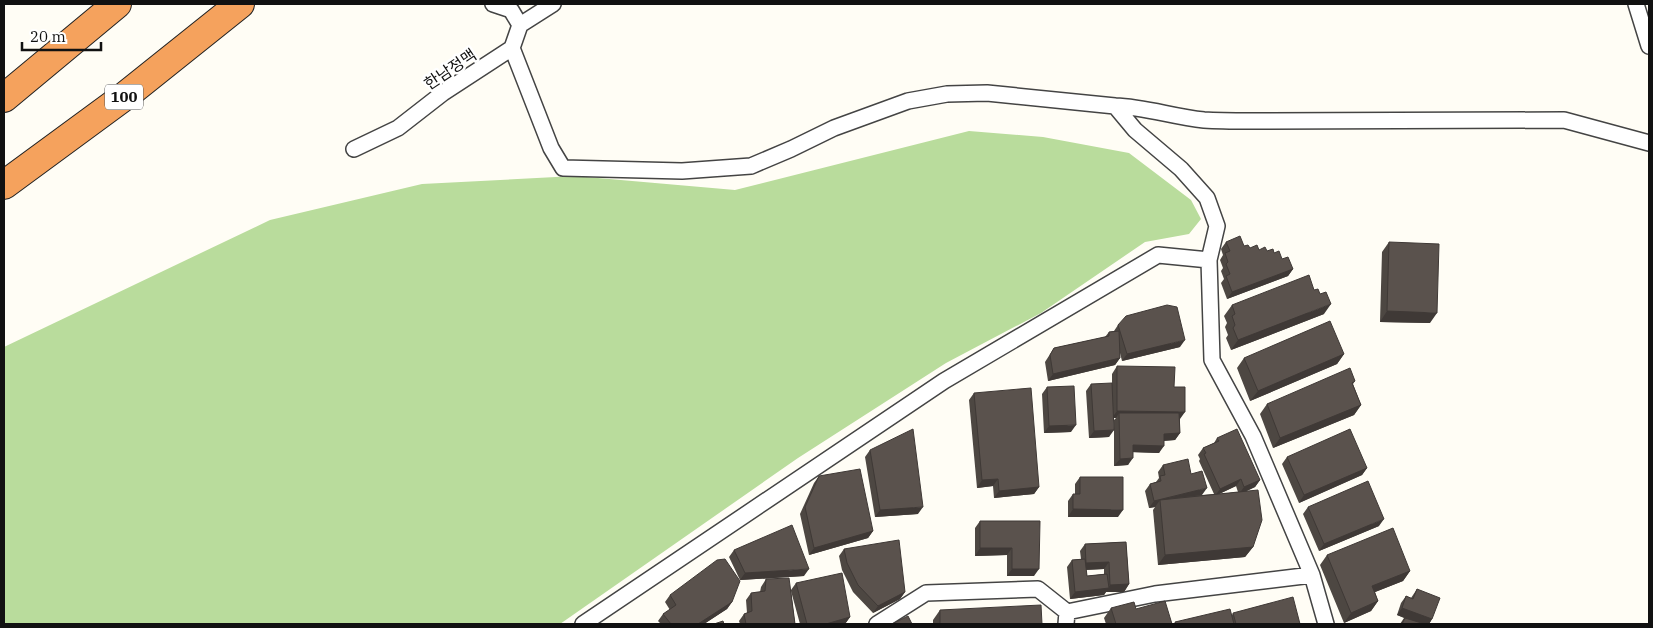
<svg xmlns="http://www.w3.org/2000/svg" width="1653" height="628" font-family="'IBM Plex Serif','Noto Sans KR',serif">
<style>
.forest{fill:#b9dc9c}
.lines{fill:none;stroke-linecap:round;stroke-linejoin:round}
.lane-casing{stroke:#444;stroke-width:18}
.highway-casing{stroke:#222;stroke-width:30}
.lane{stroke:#fff;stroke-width:15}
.highway{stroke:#f5a25d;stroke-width:28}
.wall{fill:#4d4742;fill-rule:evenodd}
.shaded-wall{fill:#3f3936}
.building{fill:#5a524d;stroke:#3f3936}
.labels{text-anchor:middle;stroke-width:5;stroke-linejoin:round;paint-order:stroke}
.shield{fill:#fff;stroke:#585858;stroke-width:1}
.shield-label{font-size:15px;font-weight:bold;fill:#111}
.street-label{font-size:16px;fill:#111;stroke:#fff}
</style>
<rect width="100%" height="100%" fill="#fffdf5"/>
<path class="forest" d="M969,131l74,6 86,16 62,47 10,19 -12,15 -44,8 -104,71 -95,50 -148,95 -238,166h-556v-277l266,-127 152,-36 153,-8 160,14z"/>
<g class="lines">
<defs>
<path id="lane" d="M1636,4l13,42
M520,25l33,-21
M512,48l39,100 12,20 119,3 69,-5 40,-17 43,-21 74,-27 39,-7 40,-1 128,13
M354,149l44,-21 45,-35 69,-45 8,-23 -9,-15 -18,-6
M583,624l361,-243 214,-126 51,5
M877,624l49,-31 112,-4 29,23
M1066,624l1,-12 88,-18 157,-19
M1326,624l-14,-49 -59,-139 -41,-76 -3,-100 8,-34 -10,-28 -26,-29 -46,-39 -20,-24c31,1 58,11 89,14 15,1 31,1 47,1l313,-1 85,23"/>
<path id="highway" d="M4,98l113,-94
M4,185l121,-89 115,-92"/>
</defs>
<use href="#lane" class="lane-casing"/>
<use href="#highway" class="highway-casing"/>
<use href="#lane" class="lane"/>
<use href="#highway" class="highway"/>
</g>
<path class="wall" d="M1226,242l24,6 24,5 19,16 -5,7 -61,23 -6,-16 3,-4 -3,-8 2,-3 -3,-8 3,-5 -2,-6z
M1389,242l41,81 -50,-1 2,-70z
M1232,305l92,9 -93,36 -5,-12 2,-3 -3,-8 2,-4 -3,-7z
M1118,325l62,22 -58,14 -2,-8v5l-5,7 -67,16 -3,-19 9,-14 51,-11 4,-5 5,-1z
M1344,354l-7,10 -87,37 -13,-33 7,-10z
M1117,366l57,21 6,32v14l-5,7 -11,1 -5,12 -26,-1 -5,13 -14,1v-46l2,-2h-2l-5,19 -20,1 -3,-47 5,-7h21v-10z
M1355,381l-2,3 8,21 -7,10 -81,33 -13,-34 7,-10z
M1047,387l24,45 -27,1 -2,-39z
M974,393l65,94 -5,7 -40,4 -1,-12 -16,2 -8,-88z
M1217,438l43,42 -5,7 -8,4 6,56 -8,10 -87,8 -5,-55 2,-3 -6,1 -4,-17 5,-7 6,-2 3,-4 -1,-6 5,-7 28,9 11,21 12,-1 -15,-33 1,-2 -2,-4 5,-7 11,-5zM1236,486l2,6 -19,2z
M870,450l48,64 -43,3 -10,-60z
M1287,457l80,11 -5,7 -63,28 -17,-39z
M819,476l54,55 -5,7 -59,17 -9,-41 14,-31z
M1080,477l38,40h-50v-16l5,-7h2v-10z
M1308,507l71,19 -60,25 -16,-37z
M980,521h60l-6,55h-27v-21l-32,1v-28z
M1126,542l3,42 -5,8h-18l-2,3 -34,4 -3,-32 5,-7 9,-1 -1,-8 5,-7zM1104,569v5l-17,2 -1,-6z
M844,549l61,43 -5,7 -27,14 -20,-21 -11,-22 -3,-14z
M734,550l70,26 -64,4 -11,-23z
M1327,555l83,16 -7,10 -28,11 3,9 -7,10 -27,12 -24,-58z
M766,579l25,11 5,-7 54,34 -5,7h-45l-9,-33 4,33h-55l-1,-3 5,-7 3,-1 -1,-13 5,-7 9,-1 1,-5z
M1417,589l15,30 -3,5h-29l4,-6 -7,-3 4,-12 5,-7 5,2z
M670,595l62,7 -5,7 -23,15h-43l-3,-3 5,-7 7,-4 -5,-8z
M1111,608l25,1 36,15h-66l-2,-6z
M940,610l102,14h-109v-4z
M1233,613l67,11h-126l1,-2 57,-7z"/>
<path class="shaded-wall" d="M1293,269l-5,7 -61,23 5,-7z
M1331,304l-7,10 -93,36 7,-10z
M1387,311l50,2 -7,10 -50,-1z
M1185,340l-5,7 -58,14 5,-7z
M1344,354l-7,10 -87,37 8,-10z
M1120,358l-5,7 -67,16 5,-7z
M1361,405l-7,10 -81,33 7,-10z
M1117,411l68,1 -5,7 -61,-1v-5l-3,5h-4z
M1076,425l-5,7 -27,1 5,-7z
M1114,430l-5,7 -20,1 5,-7z
M1180,433l-5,7 -16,1 5,-7z
M1133,445l31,1 -5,7 -31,-1z
M1133,458l-5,7 -14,1 6,-7z
M1367,468l-5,7 -63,28 5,-8z
M998,479l-5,7 -16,2 5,-8z
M1241,479l-5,7 -21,10 5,-7z
M1260,480l-5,7 -16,7 5,-7z
M1039,487l-5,7 -40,4 5,-7z
M1207,488l-5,7 -42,5z
M1160,500l-5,7 -6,1 5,-7z
M923,507l-5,7 -43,3 5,-7z
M1073,509l50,1 -5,7h-50z
M1384,519l-5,7 -60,25 5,-7z
M873,531l-5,7 -59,17 5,-7z
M1253,547l-8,10 -87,8 7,-10z
M980,548h32l-5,7 -32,1z
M1109,562l-5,7 -23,1 5,-7z
M809,569l-5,7 -64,4 5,-7z
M1012,569h27l-5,7h-27z
M1410,571l-7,10 -38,15 7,-10z
M1129,584l-5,8h-18l-2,3 -34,4 5,-7 33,-4 2,-3z
M905,592l-5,7 -27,14 5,-7z
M1378,601l-7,10 -27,12 7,-10z
M732,602l-5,7 -23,15h-6z
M1402,608l30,11 -3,5h-7l-25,-9z
M850,617l-5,7h-19z"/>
<path class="building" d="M1240,236l4,10 4,-1 2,3 7,-3 2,5 6,-3 2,4 6,-2 1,4 5,-2 3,8 6,-2 5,12 -61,23 -6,-16 4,-2 -4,-10 2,-2 -3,-9 5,-2 -4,-9z
M1389,242l50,2 -2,69 -50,-2z
M1309,275l5,15 4,-1 2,5 6,-2 5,12 -93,36 -5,-12 2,-3 -3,-9 3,-2 -3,-9z
M1167,305l10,2 8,33 -58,14 -9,-29 8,-9z
M1330,321l14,33 -86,37 -14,-33z
M1119,331l1,27 -67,16 -3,-19 4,-7 55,-12v-4z
M1117,366l58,1 -1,20h11v25l-68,-1z
M1350,368l5,13 -3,2 9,22 -81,33 -13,-34z
M1112,383l2,47 -20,1 -3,-47z
M1074,386l2,39 -27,1 -2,-39z
M1031,388l8,99 -40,4 -1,-12 -16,1 -8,-87z
M1119,413h60l1,20 -16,1v12l-31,-1v13l-13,1z
M913,429l10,78 -43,3 -10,-60z
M1237,429l23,51 -16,7 -3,-8 -21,10 -16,-35 2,-1 -3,-5 16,-7 -2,-3z
M1350,429l17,39 -63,27 -17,-38z
M1188,459l3,15 11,-3 5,17 -53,13 -4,-17 11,-3 -1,-5 5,-1 -2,-10z
M860,469l13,62 -59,17 -9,-41 14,-31z
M1080,477h43v33l-50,-1v-15h7z
M1368,481l16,38 -60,25 -16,-37z
M1258,490l4,30 -9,27 -88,8 -5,-55z
M980,521h60l-1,48h-27v-21h-32z
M792,525l17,44 -64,4 -11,-23z
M1393,528l17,43 -38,15 6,15 -27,12 -24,-58z
M899,540l6,52 -27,14 -20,-21 -11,-22 -3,-14z
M1126,542l3,42 -19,1 -1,-23 -23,1 -1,-19z
M725,559l15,22 -8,21 -34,22h-27l-8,-10 13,-9 -6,-10 47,-35z
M1085,559l2,17 20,-2 2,14 -34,4 -3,-32z
M842,573l8,44 -24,7h-19l-11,-41z
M789,578l6,46h-49l-2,-10 8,-3 -1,-18 14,-2 1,-12z
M1417,589l23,9 -8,21 -30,-11 4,-12 7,3z
M1293,597l7,27h-64l-3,-11z
M1165,601l7,23h-56l-5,-16 23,-6 2,7z
M1041,605l1,19h-102v-14z
M1230,609l4,15h-58l-1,-2z
M908,616l4,8h-20z
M1405,618l20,6h-23z
M723,621l1,3h-10z"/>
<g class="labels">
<rect class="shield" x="105" y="84.5" width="38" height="25" rx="4"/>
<g class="shield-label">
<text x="124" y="102">100</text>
</g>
<g class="street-label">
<text transform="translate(450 69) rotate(-34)" y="6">한남정맥</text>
</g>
</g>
<rect width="1653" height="628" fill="none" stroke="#111111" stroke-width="10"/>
<path d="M22 42v8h79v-8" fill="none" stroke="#111111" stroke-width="2.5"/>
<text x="30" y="42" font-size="15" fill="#111111" stroke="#ffffff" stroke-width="4" paint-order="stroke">20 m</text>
</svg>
